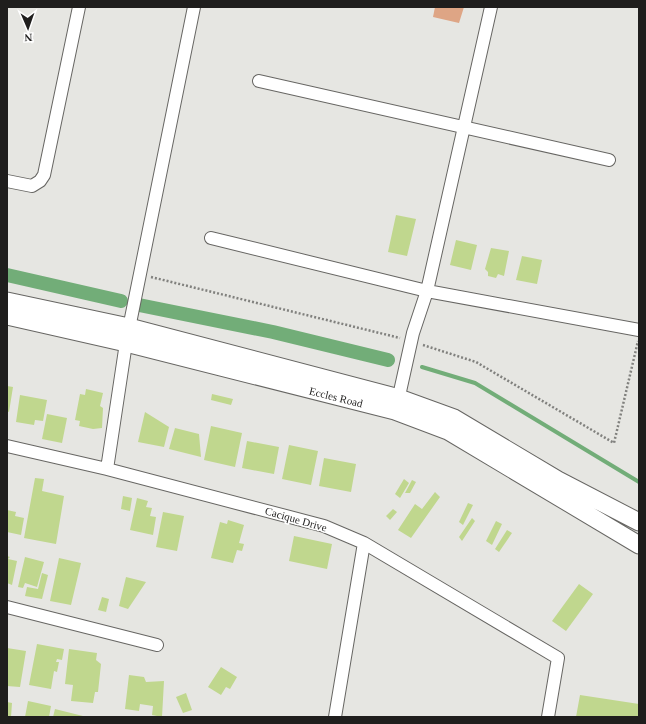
<svg xmlns="http://www.w3.org/2000/svg" width="646" height="724" font-family="Georgia,serif">
<style>
.green{fill:#dea585}
.lines{fill:none;stroke-linecap:round;stroke-linejoin:round}
.stream{stroke:#72ad78;stroke-width:4}
.canal{stroke:#72ad78;stroke-width:14}
.building{fill:#c0d78e}
.street-casing{stroke:#676663;stroke-width:14}
.secondary-casing{stroke:#676663;stroke-width:19}
.path{stroke:#81817e;stroke-width:2.5;stroke-dasharray:2 2;stroke-linecap:butt}
.street{stroke:#fff;stroke-width:12}
.secondary{stroke:#fff;stroke-width:17}
.labels{text-anchor:middle;stroke-width:3;stroke-linejoin:round;paint-order:stroke}
.street-label{font-size:11px;fill:#1f1e1d;stroke:#fff}
</style>
<rect width="100%" height="100%" fill="#e6e6e2"/>
<path class="green" d="M435,7h29l-5,16 -26,-6z"/>
<g class="lines">
<path class="stream" d="M422,367l53,16 164,99"/>
<path class="canal" d="M7,275l114,26
M139,305l134,27 115,28"/>
</g>
<path class="building" d="M396,215l20,4 -9,37 -19,-4z
M456,240l21,5 -6,25 -21,-5z
M491,248l18,3 -5,25 -6,-2 -2,4 -8,-2v-4l-3,-3z
M522,256l20,4 -5,24 -21,-4z
M7,386l6,1 -4,25 -2,-1z
M86,389l17,4 -3,13 3,2 -1,20 -9,1 -14,-3 1,-5 -5,-1 5,-26 5,1z
M212,394l21,5 -2,6 -20,-5z
M20,395l27,5 -4,21 -8,-1 -1,5 -18,-3z
M145,412l24,15 -5,20 -26,-5z
M47,414l20,4 -5,25 -20,-4z
M211,426l31,7 -7,34 -31,-7z
M175,428l24,6 2,23 -32,-8z
M247,441l32,6 -5,27 -32,-6z
M289,445l29,6 -7,34 -29,-6z
M324,458l32,6 -5,28 -32,-6z
M35,478l9,1 -2,12 22,5 -8,48 -32,-6z
M404,479l5,4 -9,15 -5,-4z
M412,480l4,2 -6,11h-5z
M435,492l5,5 -29,41 -13,-8 17,-26 7,5z
M123,496l9,2 -2,13 -9,-2z
M137,498l11,3 -2,6 6,1 -2,8 6,1 -3,18 -23,-5z
M468,503l5,2 -10,20 -4,-3z
M393,509l4,3 -7,8 -4,-4z
M7,510l9,2 -1,4 9,2 -3,17 -14,-3z
M163,512l21,4 -7,35 -21,-4z
M472,518l3,3 -13,20 -3,-4z
M228,520l16,5 -5,18 5,1 -2,7 -5,-1 -4,13 -22,-5 9,-36 7,2z
M496,521l6,3 -10,21 -6,-4z
M507,530l5,3 -13,19 -4,-3z
M294,536l38,8 -5,25 -38,-8z
M7,556l3,1 -2,2 9,2 -5,24 -5,-2z
M25,557l19,5 -7,25 -12,-4 -2,5 -5,-1z
M59,558l22,5 -10,42 -21,-4z
M42,573l6,2 -6,24 -17,-3 2,-9 11,2z
M126,577l20,5 -18,27 -9,-3z
M579,584l14,10 -27,37 -14,-10z
M102,597l7,2 -3,13 -8,-2z
M37,644l27,5 -2,11 -5,-1 -1,3h3l-2,10 -3,-1 -3,18 -22,-4z
M7,648l19,3 -6,36 -13,-1z
M69,649l28,4 -1,7 5,4 -3,28h-3l-2,11 -22,-2 2,-16 -8,-1z
M221,667l16,10 -7,12 -4,-2 -5,8 -13,-8z
M129,675l15,2 2,5 18,-1 -2,36 -10,-2 1,-9 -13,-2 -1,7 -14,-2z
M186,693l6,17 -9,3 -7,-16z
M580,695l59,9v13h-63z
M28,701l23,5 -2,11h-24z
M7,702l5,1 -1,14h-4z
M55,709l28,7v1h-30z"/>
<g class="lines">
<defs>
<path id="street" d="M259,81l350,79
M7,181l25,5 8,-5 4,-6 35,-168
M211,238l216,53 212,39
M397,405l16,-72 14,-42 64,-284
M7,446l100,23 217,57 40,17 194,115 -10,59
M107,469l19,-126 68,-336
M7,607l150,38
M335,717l29,-174"/>
<path id="secondary" d="M7,301l122,26 270,71 55,20 104,62 81,42
M7,316l119,27 269,68 53,20 191,114"/>
</defs>
<use href="#street" class="street-casing"/>
<use href="#secondary" class="secondary-casing"/>
<path class="path" d="M151,277l249,61
M423,345l53,17 138,81 24,-102"/>
<use href="#street" class="street"/>
<use href="#secondary" class="secondary"/>
</g>
<g class="labels">
<g class="street-label">
<text transform="translate(336 397) rotate(14)" y="4">Eccles Road</text>
<text transform="translate(296 519) rotate(16)" y="4">Cacique Drive</text>
</g>
</g>
<rect width="646" height="724" fill="none" stroke="#1f1e1d" stroke-width="16"/>
<g transform="translate(28 28) rotate(178)" stroke="#ffffff" stroke-width="3" paint-order="stroke">
<path d="M0-3L7 15L0 10L-7 15Z" fill="#1f1e1d"/>
<text y="-6" font-size="11" font-weight="bold" text-anchor="middle" fill="#1f1e1d">N</text>
</g>
</svg>
